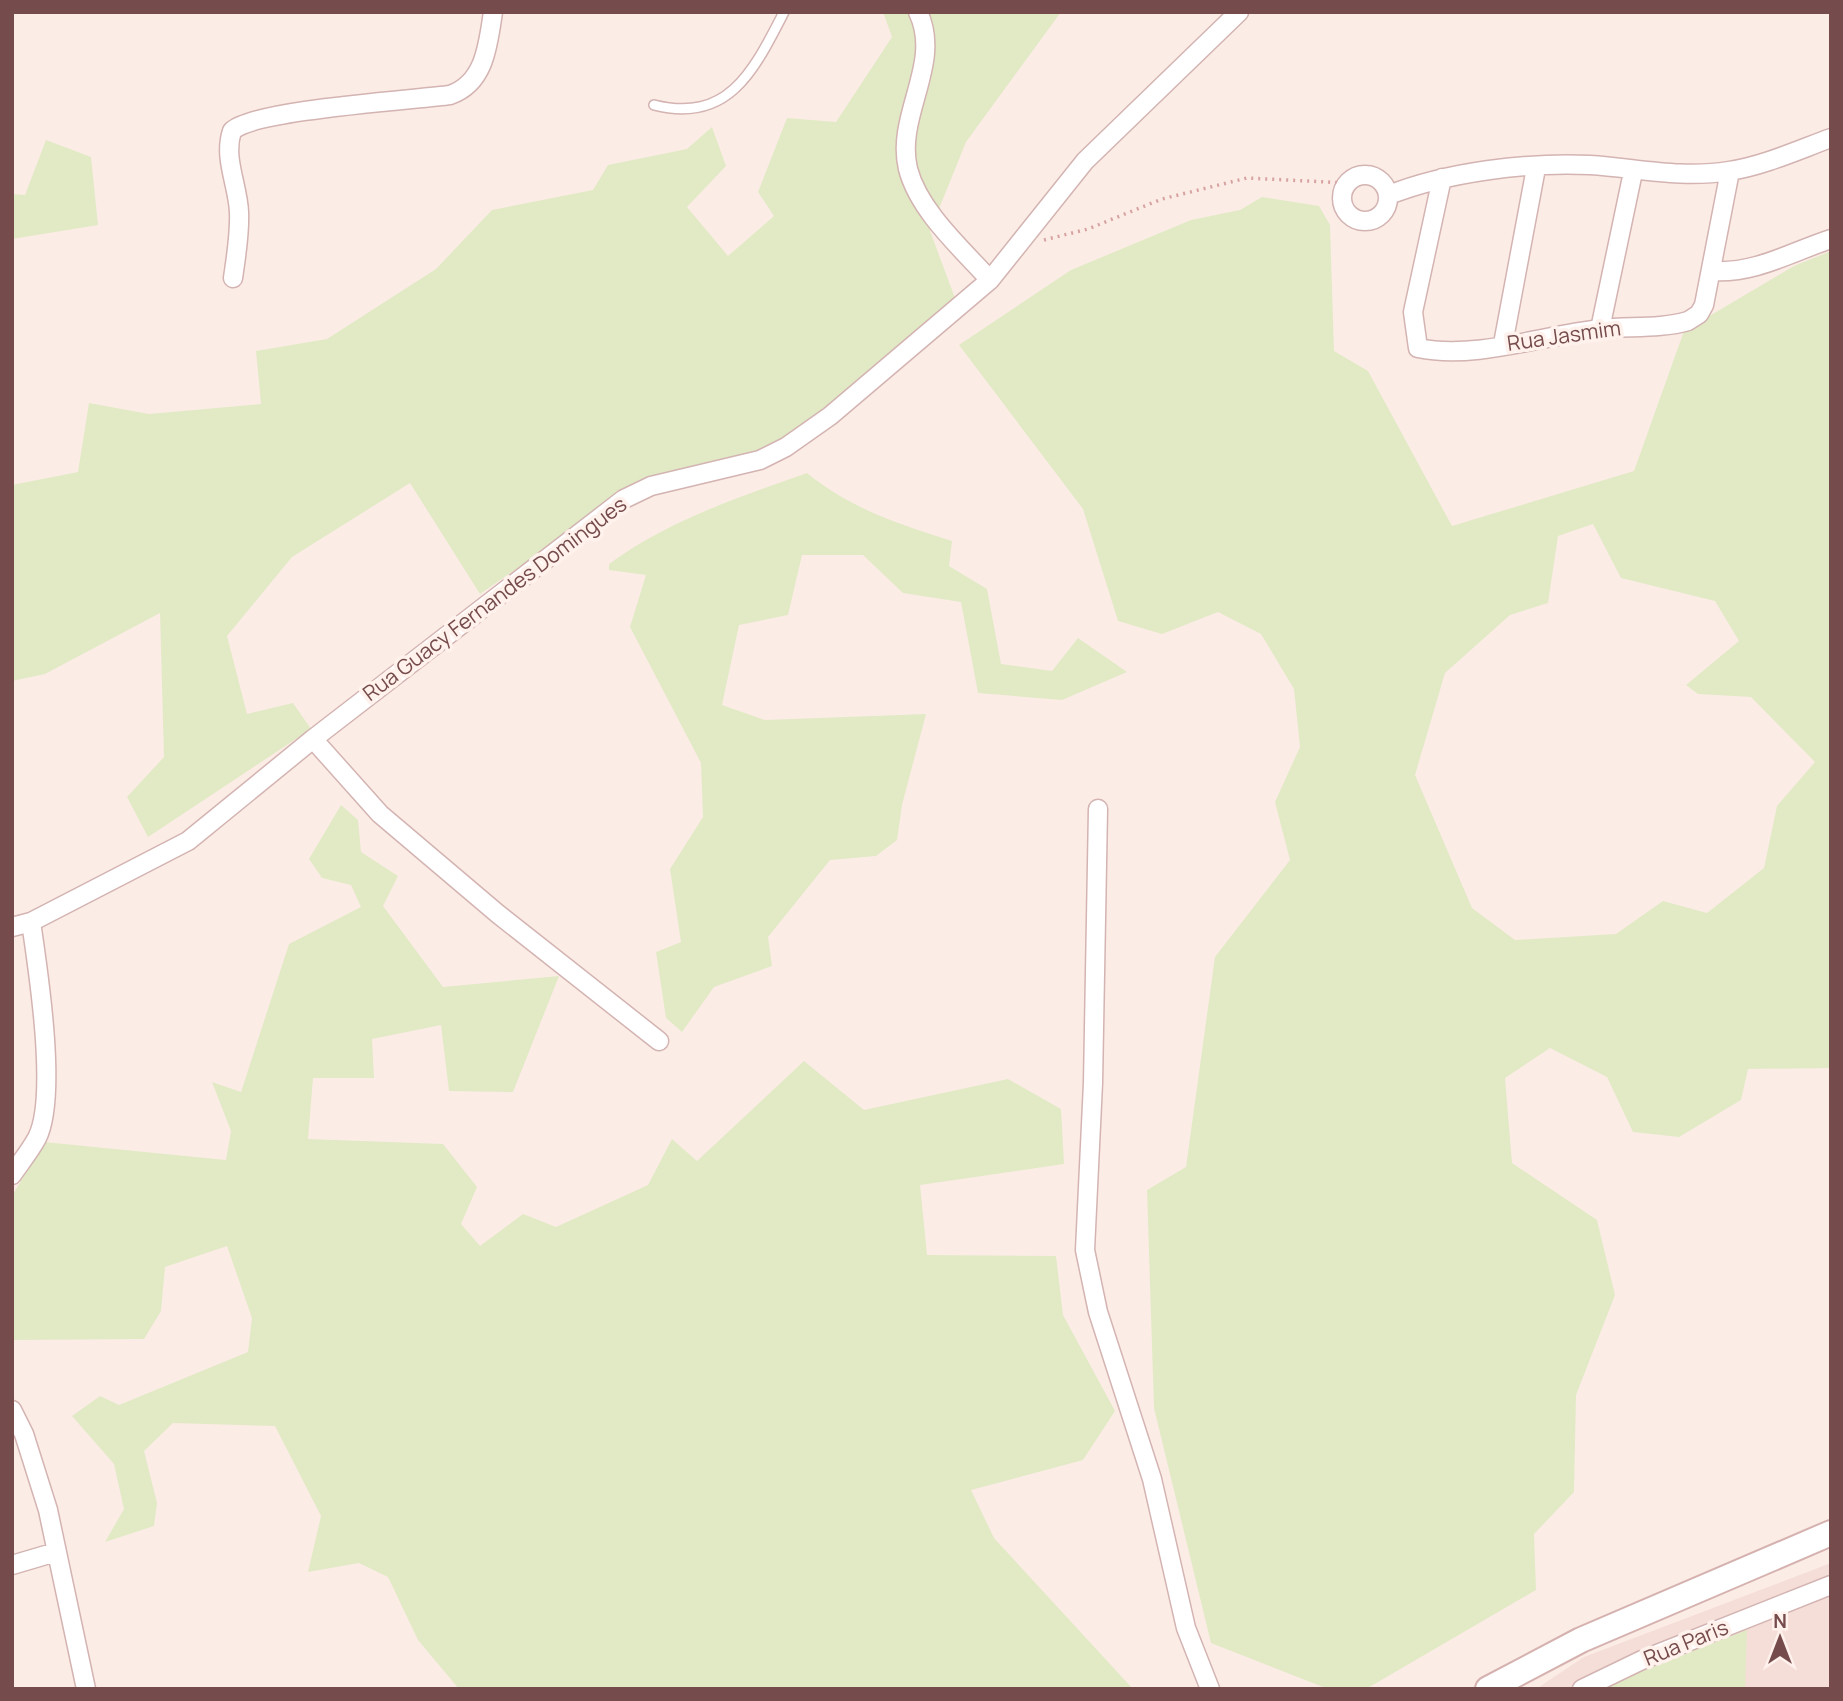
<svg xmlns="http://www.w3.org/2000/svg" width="1843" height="1701" font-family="Manrope,sans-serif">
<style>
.residential{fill:#f5ded8}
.green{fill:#e1eac5;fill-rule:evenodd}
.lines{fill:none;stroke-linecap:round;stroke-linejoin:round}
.lane-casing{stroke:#d3b4b2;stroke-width:12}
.street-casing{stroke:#d3b4b2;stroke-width:21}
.secondary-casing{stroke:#d5b2af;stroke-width:28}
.path{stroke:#d6a3a1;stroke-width:3.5;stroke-dasharray:2 5;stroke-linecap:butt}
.lane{stroke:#fff;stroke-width:9}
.street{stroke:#fff;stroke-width:18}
.secondary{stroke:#fff;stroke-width:24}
.labels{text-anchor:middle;stroke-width:7;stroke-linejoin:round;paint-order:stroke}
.street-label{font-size:21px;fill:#754b4b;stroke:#fff1ec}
</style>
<rect width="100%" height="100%" fill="#fcece6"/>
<path class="residential" d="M1831,1563v126h-295l48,-32z"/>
<path class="green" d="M883,12h178l-95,130 -36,89 25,67 -77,75 -113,84 -121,24 -164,113 -70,-111 -118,74 -65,79 20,78 46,-11 18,26 -163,108 -21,-40 37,-40 -4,-144 -115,61 -33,7v-196l66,-13 11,-69 60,11 112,-10 -5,-53 71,-12 109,-70 56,-59 101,-20 15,-25 79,-16 25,-22 14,39 -39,41 41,49 46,-40 -16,-24 29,-74 49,4 56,-85z
M46,140l45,17 7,68 -86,14v-45l13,1z
M1262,197l57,9 11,19 4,126 34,20 84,155 182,-55 50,-140 110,-65 37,-15v817l-83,1 -7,31 -62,37 -46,-5 -26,-55 -57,-29 -45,30 7,85 85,57 18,75 -39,100 -2,97 -40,42 2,56 -170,99h-38l-117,-46 -57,-235 -7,-218 39,-23 29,-210 75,-97 -15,-58 25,-55 -6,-58 -33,-55 -43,-22 -56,22 -44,-13 -35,-112 -124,-164 112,-75 120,-50 49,-10zM1593,524l28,54 94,23 24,40 -53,44 12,9 53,3 64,65 -38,44 -13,62 -57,45 -44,-12 -47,33 -101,6 -43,-32 -57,-133 30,-102 65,-58 38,-12 10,-67z
M807,473c44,36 92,51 145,68l-3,25 38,23 14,75 51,7 26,-33 49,34 -65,28 -84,-7 -17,-91 -58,-9 -40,-38h-61l-14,60 -49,10 -17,80 43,15 161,-6 -24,91 -5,35 -21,16 -46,4 -62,77 4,29 -58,21 -32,45 -16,-14 -10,-66 25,-10 -11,-73 33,-52 -2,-54 -71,-136 16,-52 -37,-5v-6c60,-44 128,-66 198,-91z
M341,805l17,15 3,32 37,24 -15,30 60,81 116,-11 -46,116 -64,-1 -8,-66 -69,14 2,39h-61l-5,61 135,5 34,43 -16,37 19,22 43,-32 33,13 92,-42 24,-46 25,22 107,-100 60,49 144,-31 53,30 3,55 -144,21 7,70 129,1 7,59 52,96 -32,49 -112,30 23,48 139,151h-674l-41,-49 -30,-63 -29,-14 -51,9 13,-56 -46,-90 -102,-3 -29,28 13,52 -3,23 -49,16 19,-33 -10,-45 -42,-48 28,-20 19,9 129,-53 4,-34 -25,-72 -62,21 -4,44 -17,28 -132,1v-144l32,-54 182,18 5,-29 -19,-49 29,10 48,-148 72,-37 -10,-22 -29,-7 -13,-19z
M1747,1630l-2,59h-156z"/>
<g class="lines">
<defs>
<path id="lane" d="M654,105c75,19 100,-35 130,-93"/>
<path id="street" d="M918,12c25,52 -23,103 -10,157 11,42 53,79 82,111
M1342 198a23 23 0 1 1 46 0a23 23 0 1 1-46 0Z
M1442,178l-29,134 5,36c58,12 125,-13 183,-19 28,-3 60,0 87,-8l11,-7 5,-9 26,-134
M1389,195c58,-23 138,-33 201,-30 47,3 91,14 139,6 34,-5 69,-21 102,-33
M1712,271c43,3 79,-19 119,-32
M233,278c3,-21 7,-44 6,-66 -1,-27 -16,-54 -7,-81 21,-21 180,-31 218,-36 35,-12 38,-50 43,-83
M1600,329l33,-157
M1503,344l33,-176
M313,739l67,75 118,100 161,127
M1098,809l-5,274 -8,167 13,62 54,167 34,149 24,61
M12,927l19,-5 157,-81 125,-102 311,-240 27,-13 109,-26 26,-13 44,-31 160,-136 95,-119 154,-149
M12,1175c8,-12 18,-24 25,-37 21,-41 1,-168 -6,-216
M12,1410l12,24 24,76 38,179
M12,1565l44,-13
M1582,1689l60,-29 189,-75"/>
<path id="secondary" d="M1488,1689l93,-49 250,-107"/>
</defs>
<use href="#lane" class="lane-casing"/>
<use href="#street" class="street-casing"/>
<use href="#secondary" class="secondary-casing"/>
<path class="path" d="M1044,240l44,-11 74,-30 85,-21 100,5"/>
<use href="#lane" class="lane"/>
<use href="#street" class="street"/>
<use href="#secondary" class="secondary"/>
</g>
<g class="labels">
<g class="street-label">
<text transform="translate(1564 336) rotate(-8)" y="7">Rua Jasmim</text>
<text transform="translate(495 599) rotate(-37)" y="7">Rua Guacy Fernandes Domingues</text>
<text transform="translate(1686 1643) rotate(-22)" y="7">Rua Paris</text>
</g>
</g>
<rect width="1843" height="1701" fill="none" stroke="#754b4b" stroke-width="28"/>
<g transform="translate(1780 1638)" stroke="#fff1ec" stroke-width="5" paint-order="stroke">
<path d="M0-5L12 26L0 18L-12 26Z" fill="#754b4b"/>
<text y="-10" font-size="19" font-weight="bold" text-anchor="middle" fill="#754b4b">N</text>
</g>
</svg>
